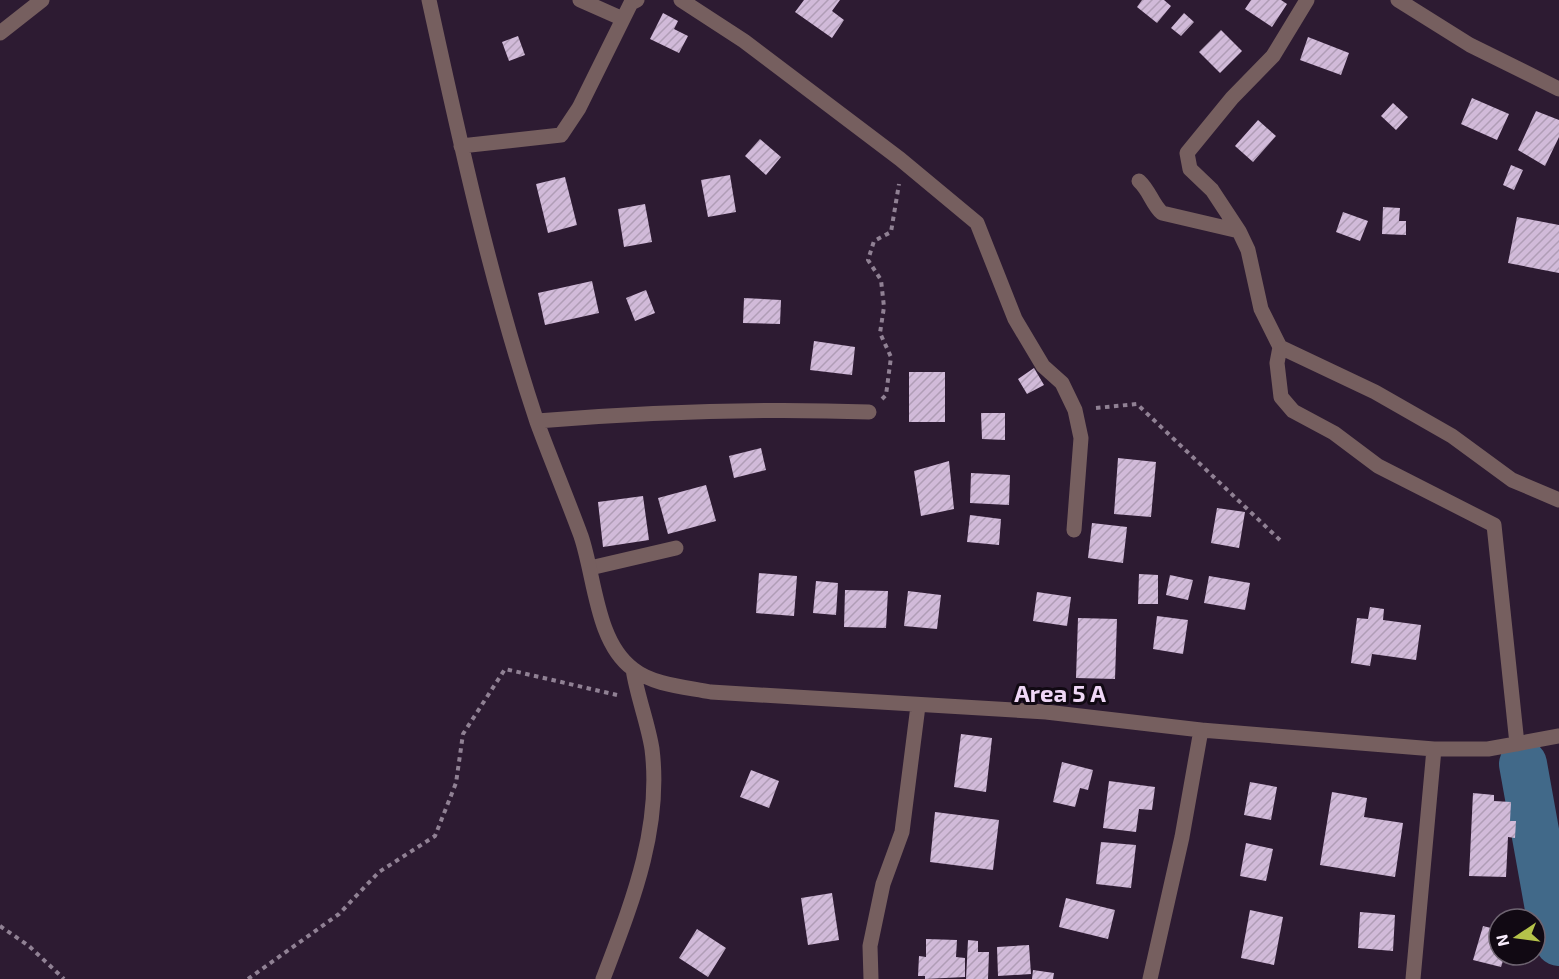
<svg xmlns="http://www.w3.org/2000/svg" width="1559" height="979" font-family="'Exo 2',sans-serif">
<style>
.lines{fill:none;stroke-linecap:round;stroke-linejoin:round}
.river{stroke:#416989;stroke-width:48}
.building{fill:url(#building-hatch)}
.path{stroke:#908194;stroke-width:4;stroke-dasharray:4.5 4.5;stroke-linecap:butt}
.service{stroke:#765f5f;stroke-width:15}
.minor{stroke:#765f5f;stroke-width:15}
.labels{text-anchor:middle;stroke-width:6;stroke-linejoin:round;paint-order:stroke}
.quarter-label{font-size:24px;font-weight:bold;fill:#efd7f6;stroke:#110913}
</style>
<defs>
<pattern id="building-hatch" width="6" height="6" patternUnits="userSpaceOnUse" patternTransform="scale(1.5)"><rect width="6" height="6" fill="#d1bad9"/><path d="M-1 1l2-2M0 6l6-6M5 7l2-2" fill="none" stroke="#b09db6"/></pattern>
</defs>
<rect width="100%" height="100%" fill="#2d1b32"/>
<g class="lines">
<path class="river" d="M1523,764l28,156 8,22"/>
</g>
<path class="building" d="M804,0h36l-8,11 12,9 -12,18 -37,-26z
M1142,0h22l7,6 -14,17 -20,-16z
M1251,0h30l6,4 -15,23 -27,-18z
M663,13l15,8 -4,8 14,7 -9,17 -29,-14z
M1184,13l10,9 -13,14 -10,-8z
M1221,30l21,21 -22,22 -21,-21z
M518,36l7,19 -16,6 -7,-19z
M1308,37l41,16 -8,22 -41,-15z
M1472,98l37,16 -12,26 -36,-16z
M1393,103l15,14 -12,13 -15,-14z
M1536,111l23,9v17l-14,29 -27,-16z
M1258,120l18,16 -23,26 -18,-16z
M760,139l21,18 -15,18 -21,-19z
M1511,165l12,5 -9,20 -11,-5z
M730,175l6,37 -28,5 -7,-37z
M565,177l12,48 -29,8 -12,-49z
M645,204l7,38 -28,5 -6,-38z
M1383,207l17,1 -1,13h7v14l-24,-1z
M1343,212l25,9 -8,20 -24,-9z
M1517,217l42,8v48l-51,-10z
M592,281l7,32 -54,12 -7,-32z
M646,290l9,23 -20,8 -9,-23z
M744,298l37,2 -1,24 -37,-1z
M814,341l41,6 -3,28 -42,-5z
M1034,368l10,17 -17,9 -9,-15z
M909,372h36v50h-36z
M981,413h24v27l-23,-1z
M761,448l5,22 -32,8 -5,-22z
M1118,458l38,4 -5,55 -37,-3z
M949,461l5,48 -33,7 -7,-45z
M971,473l39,2 -1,30 -39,-2z
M706,485l10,36 -48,13 -10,-36z
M643,496l6,44 -46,7 -5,-45z
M1217,508l28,4 -6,36 -28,-5z
M970,515l31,4 -2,26 -32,-3z
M1092,523l35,4 -4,36 -35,-5z
M759,573l38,3 -3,40 -38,-3z
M1139,574l19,1v29h-20z
M1170,575l23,5 -5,20 -22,-5z
M1209,576l41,7 -5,27 -41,-7z
M816,581l22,2 -2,32 -23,-2z
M845,590l43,1 -2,37 -42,-1z
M908,591l33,4 -4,34 -33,-3z
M1037,592l34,5 -4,29 -34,-5z
M1370,607l14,2 -1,11 38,5 -5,35 -44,-6 -2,12 -19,-3 6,-45 11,1z
M1157,616l31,4 -5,34 -30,-5z
M1078,618l39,1 -2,60 -39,-1z
M961,734l31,4 -6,54 -32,-5z
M1062,762l31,8 -5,20 -8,-2 -5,19 -22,-5z
M751,770l28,11 -10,27 -29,-11z
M1109,781l46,6 -3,23 -13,-1 -3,23 -33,-4z
M1250,782l27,5 -6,33 -27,-5z
M1332,792l35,6 -3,19 39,6 -8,54 -75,-12z
M1473,793l21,2v6l17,1 -1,19h6l-1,17 -7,-1 -2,40 -37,-1z
M935,812l64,8 -6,50 -63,-8z
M1101,842l35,3 -5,43 -35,-4z
M1246,843l27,6 -7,32 -26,-5z
M832,893l7,47 -31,5 -7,-47z
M1066,898l49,12 -7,29 -49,-12z
M1250,910l33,7 -9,48 -33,-7z
M1360,912l35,3 -2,36 -35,-3z
M1483,926l16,4v25h6l-4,12 -28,-7z
M697,929l29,19 -18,29 -29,-19z
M926,939l31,1 -1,17 9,1v19l-40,2v-3h-7l1,-20 7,1z
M968,940l10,1v11h11l-1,27h-22z
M1029,945l2,29 -33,2 -1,-29z
M1033,970l21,3 -1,6h-21z"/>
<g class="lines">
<path class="path" d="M882,399l4,-4 5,-38 -11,-24 4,-26 -3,-27 -13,-20 6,-19 17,-9 8,-48
M1096,408l41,-4 145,138
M0,926l29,20 35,33
M248,979l91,-65 40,-42 56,-36 21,-53 7,-49 42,-65 112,26"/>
<path class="service" d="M590,568l86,-20"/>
<path class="minor" d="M429,0c31,142 62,284 108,422 14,38 30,76 44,114 14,41 15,106 52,133 20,16 53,18 78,23l335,20 155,18 233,19h54l71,-13
M580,0l43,19
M681,0l63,41 156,118 77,64 38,96 28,47 19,17 13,27 6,28 -7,92
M1398,0l72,45 89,44
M0,33l42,-33
M461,146l100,-11 18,-27 52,-105 6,-3
M1139,181c11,10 13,23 23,32l77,18 9,19 13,59 19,38 -3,16 4,34 12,14 41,22 44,33 116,59 23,219
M1239,231l-27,-41 -22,-21 -3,-16 45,-55 41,-42 34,-56
M1280,347l95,45 77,44 60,44 47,20
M537,421c111,-9 220,-13 332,-9
M603,979c28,-74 59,-149 49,-230 -4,-26 -15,-53 -19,-80
M871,979l-1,-33 13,-62 19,-52 16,-126
M1150,979l32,-142 19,-107
M1413,979l21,-230"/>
</g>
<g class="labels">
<g class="quarter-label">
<text x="1060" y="702">Area 5 A</text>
</g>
</g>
<g transform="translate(1517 937) rotate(257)"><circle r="28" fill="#110913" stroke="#6e6471" stroke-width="1.5"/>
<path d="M0-4.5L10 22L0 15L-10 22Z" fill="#b5c24a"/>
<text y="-9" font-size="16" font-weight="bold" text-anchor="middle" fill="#f9edfd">N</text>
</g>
</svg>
